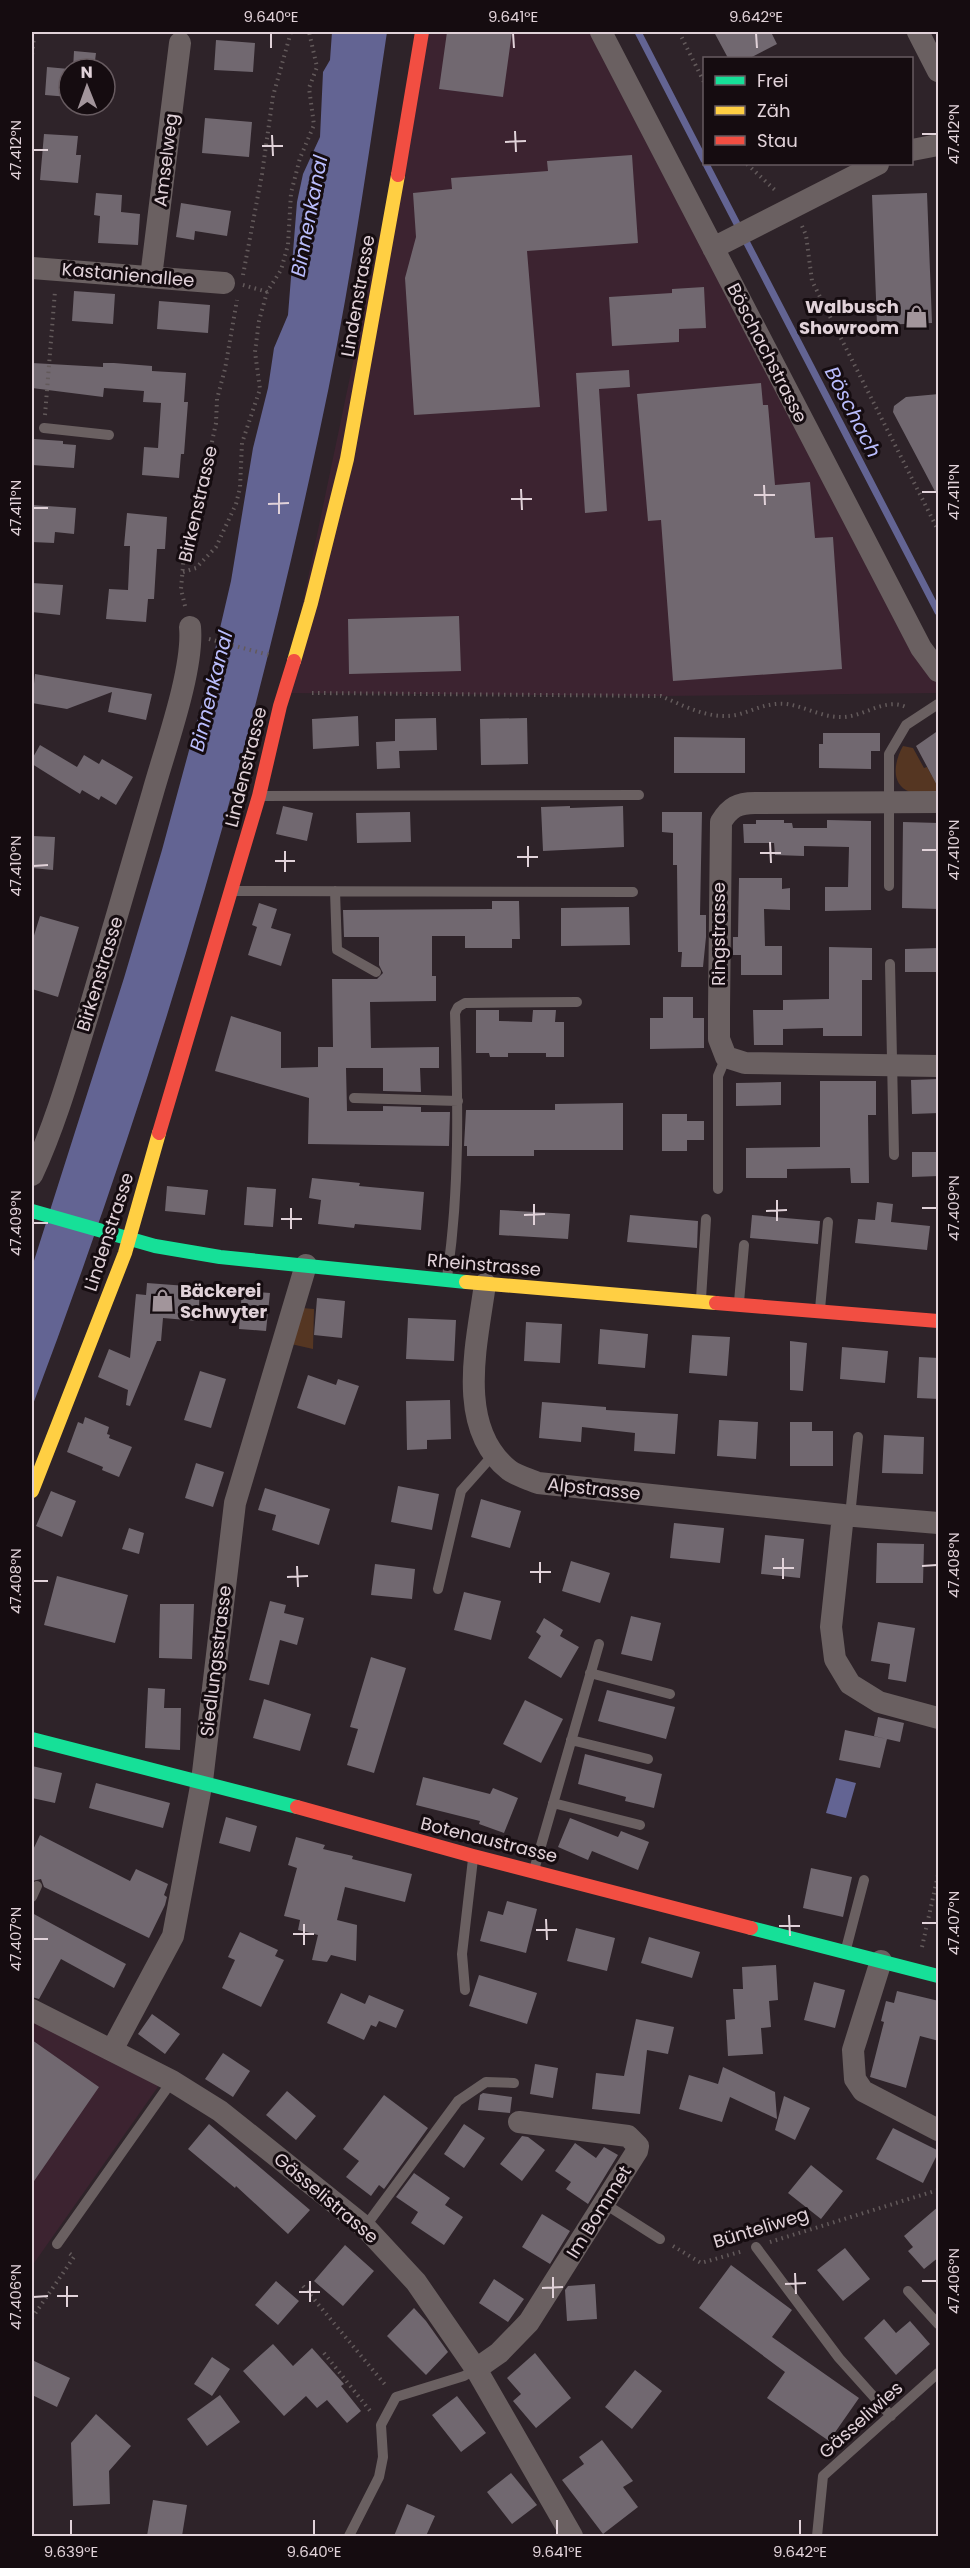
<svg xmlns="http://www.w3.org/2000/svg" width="970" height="2568" font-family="Poppins,sans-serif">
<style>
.built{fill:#3c2330}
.green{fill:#553622}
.water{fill:#636493}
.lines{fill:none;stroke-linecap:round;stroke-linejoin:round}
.stream{stroke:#636493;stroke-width:7}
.building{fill:#716870}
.path{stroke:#635a5b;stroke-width:4;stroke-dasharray:1.5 4.5;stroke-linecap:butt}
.lane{stroke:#6a6061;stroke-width:10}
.street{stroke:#6a6061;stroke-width:22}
.fast{stroke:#16e098;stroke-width:14}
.slow{stroke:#ffcf43;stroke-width:14}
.jam{stroke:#f24e42;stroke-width:14}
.ticks{fill:none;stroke:#e1d2d9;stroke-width:2}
.labels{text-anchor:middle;stroke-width:6;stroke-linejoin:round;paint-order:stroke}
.street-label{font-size:18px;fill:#e1d2d9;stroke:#150c10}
.poi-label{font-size:18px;font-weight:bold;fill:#e1d2d9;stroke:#150c10;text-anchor:end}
.water-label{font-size:20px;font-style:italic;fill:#babdfd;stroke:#150c10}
.neatline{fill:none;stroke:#e1d2d9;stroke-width:2}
.ticks-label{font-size:15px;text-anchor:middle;fill:#e1d2d9}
</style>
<rect width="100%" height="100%" fill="#2e2329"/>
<path class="built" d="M422,32h179l337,639v22l-277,3 -377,-3z
M32,2017l128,67 -128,182z"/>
<path class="green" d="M903,746l10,2 11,20 3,-1 5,9 6,-3v21c-8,-1 -20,1 -28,-2 -21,-8 -15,-32 -7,-46z
M302,1308l12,1 -1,40 -22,-5z"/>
<path class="water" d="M332,32h55c-20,134 -39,269 -68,402 -70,331 -167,655 -287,973v-140l92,-289 38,-128 45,-166 24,-103 22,-133 15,-60 6,-40 14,-33 9,-113 6,-28 17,-37 3,-65 7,-12z
M836,1778l20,5 -10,35 -20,-5z"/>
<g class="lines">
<path class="stream" d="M638,32l66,128
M706,164l232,448"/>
</g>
<path class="building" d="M447,32h65l-9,65 -64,-8z
M714,32h57l6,12 -27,14h-22z
M216,40l39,3 -2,29 -39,-2z
M74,51l22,2 -2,16h-21z
M47,67l22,2v28l-24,-2z
M205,118l47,4 -3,35 -47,-4z
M44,134l34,2 -2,19h5l-3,28 -38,-3z
M632,155l6,88 -111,8 13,156 -126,8 -9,-137 11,-41 -3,-44 39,-4 -1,-11 97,-7 -1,-10z
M96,193l26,2 -1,17 19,2 -2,31 -40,-2 2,-27 -6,-1z
M927,193l5,130 -55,2 -5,-130z
M181,203l50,8 -4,25 -32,-5 -1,9 -18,-3z
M704,287l2,41 -27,1v13l-67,4 -3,-49 63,-4v-4z
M74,291l41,3 -2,30 -41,-3z
M159,301l51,4 -2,28 -51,-4z
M32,363l71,4v-4h11l38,3v5l34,2 -2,29h4l-4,52h-3l-2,24 -37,-3 2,-28 14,1 3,-45 -18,-1 1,-11 -40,-3 -1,9 -71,-9z
M629,370l1,17 -31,2 8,122 -22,2 -9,-140z
M761,383l2,22h5l7,80 35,-3 5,56 18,-1 9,132 -169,12 -12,-161 -13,1 -11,-127z
M939,394v105l-46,-87 1,-6 12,-9z
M34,439l29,2v3l13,1 -2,23 -42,-3v-23h2z
M32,505l44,3 -2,26 -19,-2 -1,11 -22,-1z
M127,513l40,4 -2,32h-8l-3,50h-6l-2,23 -40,-3 3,-30 19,1 2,-44h-6z
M32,583l31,2 -3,30 -28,-3z
M459,616l2,55 -112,3 -1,-55z
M35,674l117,20 -6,26 -38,-8 4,-20 -45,17 -35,-6z
M358,716l1,30 -46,3 -1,-30z
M436,718l1,32 -38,1 1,17 -23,1 -1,-27 19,-1v-22z
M527,718l1,46 -47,1 -1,-46z
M939,730v59l-23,-43z
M823,733h57v18h-9v18l-52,-1v-24h4z
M674,737l71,1v35h-71z
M40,745l37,22 7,-12 15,9 3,-5 31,18 -17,28 -15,-9 -2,4 -17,-10 -2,4 -48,-30v-5z
M283,806l30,7 -6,28 -31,-7z
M570,806v2l53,-2 1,41 -81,4 -2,-44z
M410,812l1,30 -54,1 -1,-30z
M662,812h40l-2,103h6v22l-3,30h-22l1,-15h-4l-1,-87h-4v-32l-11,-1z
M756,820h28v3h8l1,5h34v-8l44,1v89l-46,1v-24h23l1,-40 -45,-1v10l-29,-1 -1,-12h-30l-1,-19h13z
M903,822l36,1v86l-37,-1z
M32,836l23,1 -2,33 -21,-2z
M739,878h43v11l8,-1v22l-26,-1 1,37h17v29h-41v-20h-8v-18h5z
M492,901h27l1,38h-8v9h-47v-12h-33v40h4v25l-66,1 1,46 68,-1v21h-19l1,24 -38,-1v-23h-37l1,43h36v-5l38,1v5h29l-1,34 -141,-2 1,-46 -94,-27 16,-55 50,16v36l37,-1v-20h15l-1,-68h45l6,-6 -4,-8v-28h-35l-1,-27 149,-1z
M259,903l18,6 -6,19 20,6 -10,32 -33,-11 9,-28 -5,-2z
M629,907l1,38 -69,1v-38z
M40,916l39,11 -21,70 -26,-8v-47z
M829,947l43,1v32h-10v56h-39v-8l-40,1v16h-29l-1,-35h30v-10l46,-1z
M939,948v24h-34v-23z
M663,997h30v21h11v30l-54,1v-31h13z
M476,1010h23v11l33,1 1,-12h23l-1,12h9v35h-18v-4h-38v4h-18l-1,-4h-13z
M939,1079v34l-27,1 -1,-34z
M820,1081h56v34h-8l1,68h-18l-1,-15 -63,1v9h-41v-30l74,-1z
M781,1082v23l-45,1v-23z
M623,1103v47h-89v6h-67v-10h-3l2,-36h89v-6z
M662,1114h25v7h17v19h-17v11h-25z
M912,1152h27v24l-27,1z
M312,1178l48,5 -1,3 65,6 -3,38 -66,-6 -1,4 -36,-4 3,-24 -12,-2z
M167,1186l41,4 -3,25 -40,-4z
M247,1187l29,2 -3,38 -29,-2z
M877,1202l16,2 -2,18 39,4 -3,24 -72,-7 3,-24 17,1z
M500,1210l70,4 -2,25 -69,-4z
M630,1215l68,6 -1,27 -70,-6z
M752,1215l68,6 -2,23 -68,-6z
M147,1283l53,4 -2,34 -35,-3 -2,23h-4l-27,65 -4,-1 2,-15 -30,-13 11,-28 21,9 6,-64 10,1z
M242,1291l28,2 -4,38 -27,-2z
M317,1298l28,3 -3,37 -28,-3z
M408,1318l48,2 -2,41 -48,-2z
M526,1322l36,2 -2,39 -36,-2z
M600,1329l48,5 -3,34 -47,-4z
M692,1335l38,2 -3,39 -38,-3z
M790,1341l17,2 -4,48 -13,-1z
M842,1347l46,4 -3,32 -45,-4z
M919,1357l20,1v41l-22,-1z
M200,1371l26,8 -15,49 -27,-8z
M308,1375l28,10 2,-6 21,7 -14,39 -48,-17z
M450,1400l1,39 -24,1v9l-20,1 -1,-49z
M542,1402l64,5v3l72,4 -3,40 -41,-3 1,-18 -53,-6 -1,15 -42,-4z
M85,1417l24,10 -2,7 3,1 -1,3 23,9 -13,30 -17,-7 1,-3 -36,-15 11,-30 5,2z
M719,1420l39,2 -2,37 -39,-3z
M790,1422h22v9h21v35h-43z
M884,1435l40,2 -1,37 -41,-1z
M196,1463l28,9 -11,35 -28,-9z
M398,1486l41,8 -7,36 -41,-8z
M265,1488l65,21 -11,36 -47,-15 4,-15 -18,-5z
M51,1491l25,10 -14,36 -26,-11z
M481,1499l40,12 -11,37 -39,-11z
M674,1523l50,5 -4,35 -50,-5z
M129,1528l15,5 -5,21 -17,-5z
M765,1535l39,4 -4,39 -39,-4z
M877,1543l47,1 -1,39h-47z
M571,1561l39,12 -10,30 -38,-12z
M375,1564l40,5 -3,30 -41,-4z
M57,1576l71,19 -13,48 -71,-18z
M464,1592l37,9 -10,39 -37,-10z
M270,1601l16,4 -2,8 20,5 -7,27 -17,-5 -11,45 -20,-5z
M160,1604h34l-2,55 -33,-1z
M631,1616l30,7 -9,38 -31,-7z
M544,1618l19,12 -3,6 19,11 -18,31 -33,-20 13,-22 -5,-4z
M878,1622l37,6 -9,54 -18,-3 2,-15 -19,-3z
M371,1657l35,11 -32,105 -27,-8 11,-36 -8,-2z
M148,1688l17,1 -1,19h17l-1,42 -35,-2z
M607,1690l68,17 -9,32 -68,-18z
M264,1699l47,15 -11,37 -47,-13z
M525,1700l38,19 -22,44 -38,-19z
M878,1717l26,6 -4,19 -26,-6z
M845,1730l42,9 -7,29 -41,-8z
M585,1754l77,20 -8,34 -29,-7 1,-4 -48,-13z
M32,1766l30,7 -7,30 -23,-5z
M423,1777l67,17 3,-6 25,10 -14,35 -25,-9 1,-3 -64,-16z
M96,1783l74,20 -7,25 -74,-20z
M226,1817l31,9 -7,26 -31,-9z
M570,1818l48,19 3,-6 28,11 -11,28 -46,-19 -4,9 -30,-13z
M40,1835l90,46 6,-12 32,15 -4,11 3,2 -2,8 -16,33 -105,-51 -3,-8 -9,2v-29z
M296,1837l29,8 -2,4 30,7 -1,3 60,15 -7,28 -60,-15 -8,33 20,5 -1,36 -25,-6 -4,7 -15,-2 6,-25 -20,-5 2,-10 -16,-4 13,-48 -9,-3z
M811,1868l41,9 -9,40 -40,-9z
M507,1901l30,8 -11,44 -46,-12 8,-30 15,4z
M32,1913l94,51 -12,24 -53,-29 -22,40 -7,-2z
M576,1928l39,10 -8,33 -40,-10z
M240,1932l38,18 -3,6 9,4 -23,47 -39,-19 13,-28 -7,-3z
M649,1937l51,15 -8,26 -51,-15z
M776,1965l2,35 -9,1 2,26 -10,1 2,26 -35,2 -2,-36 9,-1 -2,-30h10l-1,-22z
M479,1975l58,18 -10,31 -58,-18z
M814,1982l31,8 -10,38 -31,-8z
M897,1991l42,10v40l-19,-5 -14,52 -36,-11 14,-55 -3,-1 5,-20 8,2z
M341,1993l24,11 4,-9 35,15 -8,18 -17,-7 -3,6 -5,-2 -7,15 -37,-17z
M152,2014l28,20 -15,20 -27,-20z
M636,2019l38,8 -6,27 -21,-4 -7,64 -48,-5 4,-36 28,3z
M32,2040l67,47 -67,97z
M223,2053l27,18 -17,26 -28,-18z
M535,2064l23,4 -5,30 -23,-4z
M723,2067l52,25 2,27 -47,-22 -8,25 -43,-13 10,-34 29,9z
M287,2091l29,25 -20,24 -30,-25z
M483,2093l29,4 -2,16 -32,-3 2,-15z
M384,2095l44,33 -44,61 -5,-4 -8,11 -25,-19 13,-16 -16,-12z
M784,2096l26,12 -15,32 -20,-10z
M209,2124l101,86 -22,24 -52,-48 -1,2 -47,-39z
M464,2124l21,14 -21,30 -20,-14z
M893,2128l46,23 -16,32 -47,-24z
M522,2136l6,1 17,13 -23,31 -22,-17z
M575,2143l21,15 8,-11 14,8 -30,49 -22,-15 5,-7 -16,-11z
M811,2165l32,26 -22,28 -33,-26z
M414,2173l36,25 -5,7 18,12 -19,28 -33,-22 7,-11 -22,-15z
M939,2206v51l-15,12 -16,-18 5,-4 -9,-11z
M542,2214l28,17 -20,33 -28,-17z
M345,2245l29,26 -31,35 -29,-25z
M845,2248l25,31 -27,22 -26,-31z
M731,2265l61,45 -20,27 87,61 -30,43 -62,-43 18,-26 -86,-64z
M494,2279l30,20 -16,23 -29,-19z
M276,2281l23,20 -21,24 -23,-20z
M595,2284l2,35 -30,2 -2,-31 3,-4z
M414,2308l12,13 22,31 -22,23 -39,-39z
M884,2319l12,14 14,-12 20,23 -34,31 -32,-37z
M273,2344l20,22 19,-18 32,36 -3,2 20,25 -14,12 -20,-23 -10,8 -11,-12 -22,20 -41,-45z
M535,2353l36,45 -35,30 -23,-27 8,-7 -14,-16z
M212,2357l18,12 -18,27 -18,-12z
M32,2360l38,18 -13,29 -25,-12z
M635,2370l27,21 -30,38 -27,-22z
M220,2395l20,27 -33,24 -20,-27z
M457,2396l29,37 -25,19 -29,-37z
M96,2414l35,32 -22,25 1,33 -37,2 -2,-63z
M602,2440l31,41 -10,6 15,20 -35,27 -41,-54 22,-16 -5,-7z
M511,2473l26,32 -25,19 -25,-32z
M153,2500l34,5 -5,31h-35z
M407,2504l28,12 -9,20h-32z"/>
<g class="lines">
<path class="path" d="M679,32l25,50
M32,36l2,1 -2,18
M747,164l30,28
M802,226l4,9 6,46 126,249
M243,275l19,-101 11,-78 18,-64
M243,285l28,8
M45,415l10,-124
M183,572l13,-4 20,-21 20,-43 4,-16 2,-45 18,-54 -5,-37 4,-31 8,-29 14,-22 7,-25 3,-52 9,-35 14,-33 -5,-37 8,-21 -8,-35
M185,606l-4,-17 3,-35 19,-70 13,-61 1,-24 8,-30 12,-69
M209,639l60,16
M312,693l349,3c23,10 49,24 75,19 17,-4 31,-13 50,-11 18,2 35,13 54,13 23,1 44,-20 66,-10
M922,1947l16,-72
M770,2242l168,-52
M673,2246l28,17 42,-12
M303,2286l84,101
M32,2318l42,-61 -5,-4
M324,2353l47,59"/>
<path class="lane" d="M44,428l65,7
M262,796l377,-1
M889,886v-132l17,-29 32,-21
M234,891l399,1
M335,891l2,59 39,22
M890,964l4,191
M354,1098l104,3
M718,1189v-113l8,-19
M447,1277c13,-88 11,-176 8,-264l3,-6 7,-4 112,-1
M701,1299l5,-80
M739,1302l5,-57
M820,1309l8,-87
M850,1516l8,-79
M438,1589l23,-98 32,-36
M590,1673l80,21
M571,1740l77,19
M553,1803l87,22
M534,1870l65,-226
M32,1897l5,-11
M846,1949l18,-69
M465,1990l-3,-36 11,-95
M605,2204l55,35
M365,2227l93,-126 28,-19 28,1
M57,2244l115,-163
M756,2247l83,111 52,58
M908,2291l30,33
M349,2536l30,-59 4,-20 -2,-32 15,-28 68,-21 12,-7
M817,2536l6,-60 115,-103"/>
<path class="street" d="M601,32l320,616 17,23
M918,32l20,39
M912,150l26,-5
M713,248l165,-84
M32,268l192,15
M151,277l29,-234
M938,802l-183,1c-17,0 -25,4 -34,19l-2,188v29l7,18 19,6 193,3
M32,1175c24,-52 40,-109 57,-164 22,-73 43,-146 64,-219 12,-43 41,-123 37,-165
M485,1284c-8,59 -30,143 24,186 8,6 20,9 29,13l305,32 95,8
M843,1515l-12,112 4,32 15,25 29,18 59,16
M881,1961l-28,89 2,29 8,12 75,39
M32,2010l140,71 48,30 145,116 51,55 60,87 96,167
M112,2050l61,-114 29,-155 33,-278 71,-238
M476,2369l23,-16 30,-31 108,-171 1,-5 -10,-10 -109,-14"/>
<path class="fast" d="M32,1211l123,35 65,11 246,25
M32,1739l265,68
M751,1928l187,48"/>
<path class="slow" d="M294,661l17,-58 36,-144 51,-284
M466,1282l250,21
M32,1491l93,-238 34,-120"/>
<path class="jam" d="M398,175l24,-143
M159,1133l100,-337 21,-90 14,-45
M716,1303l222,18
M297,1807l176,49 278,72"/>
</g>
<path class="ticks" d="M271,33v15M513,33l1,15M756,33l1,15M515,131l1,21M922,134h15M272,135l1,21M505,142l21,-1M262,146h21M33,150h15M764,485l1,20M521,489l1,21M922,492h15M279,493v21M754,495h21M511,499h21M268,504l21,-1M33,508h15M770,842l1,21M528,846v21M922,850h15M285,851v21M760,853h21M517,857h21M275,861h20M33,866l15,-1M777,1200v21M534,1204v21M291,1208v21M922,1208h15M766,1211l21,-1M524,1215l21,-1M281,1219h21M33,1223h15M783,1558v21M540,1562v21M297,1566l1,21M922,1566l15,-1M773,1568h21M530,1572h21M287,1577l21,-1M33,1581h15M789,1915l1,21M546,1919l1,21M922,1923h15M304,1924v21M779,1926h21M536,1930h21M293,1934h21M33,1939h15M795,2273l1,21M553,2277v21M310,2281v21M922,2281h15M785,2284l21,-1M67,2286v21M542,2288l21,-1M299,2292h21M57,2296h21M33,2297l15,-1M71,2520v15M314,2520v15M557,2520v15M800,2520v15"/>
<defs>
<symbol id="shop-bare" viewBox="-9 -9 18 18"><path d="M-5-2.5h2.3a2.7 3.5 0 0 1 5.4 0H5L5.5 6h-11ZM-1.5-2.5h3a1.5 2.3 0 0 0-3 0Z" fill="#a2959b" stroke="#150c10" stroke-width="2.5" paint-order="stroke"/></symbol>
</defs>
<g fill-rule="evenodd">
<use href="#shop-bare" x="900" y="300" width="33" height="33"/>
<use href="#shop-bare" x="146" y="1284" width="33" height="33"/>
</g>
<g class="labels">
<g class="street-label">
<text transform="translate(166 160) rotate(-83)" y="6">Amselweg</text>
<text transform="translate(128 275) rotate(5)" y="6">Kastanienallee</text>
<text transform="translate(358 296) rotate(-80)" y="6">Lindenstrasse</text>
<text transform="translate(767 353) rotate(63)" y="6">Böschachstrasse</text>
<text transform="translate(198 504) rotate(-77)" y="6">Birkenstrasse</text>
<text transform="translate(246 767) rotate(-76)" y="6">Lindenstrasse</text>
<text transform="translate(719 934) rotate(-90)" y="6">Ringstrasse</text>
<text transform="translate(100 974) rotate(-73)" y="6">Birkenstrasse</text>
<text transform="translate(109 1232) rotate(-72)" y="6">Lindenstrasse</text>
<text transform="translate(484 1265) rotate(5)" y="6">Rheinstrasse</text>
<text transform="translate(594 1489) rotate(6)" y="6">Alpstrasse</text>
<text transform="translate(216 1661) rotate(-83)" y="6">Siedlungsstrasse</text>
<text transform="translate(489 1840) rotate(14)" y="6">Botenaustrasse</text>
<text transform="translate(326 2198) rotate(40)" y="6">Gässelistrasse</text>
<text transform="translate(599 2212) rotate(-58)" y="6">Im Bommet</text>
<text transform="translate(761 2228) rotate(-17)" y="6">Bünteliweg</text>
<text transform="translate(861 2420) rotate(-42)" y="6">Gässeliwies</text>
</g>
<g class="poi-label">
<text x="899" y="313">Walbusch<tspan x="899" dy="21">Showroom</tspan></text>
<text x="180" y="1297" text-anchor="start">Bäckerei<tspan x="180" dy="21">Schwyter</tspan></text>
</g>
<g class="water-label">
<text transform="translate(309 216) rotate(-79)" y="7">Binnenkanal</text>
<text transform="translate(853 412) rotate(63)" y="7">Böschach</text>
<text transform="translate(211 691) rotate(-76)" y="7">Binnenkanal</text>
</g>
</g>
<rect width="970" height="2568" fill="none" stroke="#150c10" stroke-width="66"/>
<rect x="703" y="57" width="210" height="108" fill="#150c10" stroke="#675b60" stroke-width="1.5"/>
<rect x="715" y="76" width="30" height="9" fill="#16e098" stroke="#675b60" stroke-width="1.5"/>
<text x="757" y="87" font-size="18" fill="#e1d2d9">Frei</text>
<rect x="715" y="106" width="30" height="9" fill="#ffcf43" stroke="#675b60" stroke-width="1.5"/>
<text x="757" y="117" font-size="18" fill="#e1d2d9">Zäh</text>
<rect x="715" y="136" width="30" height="9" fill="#f24e42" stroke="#675b60" stroke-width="1.5"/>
<text x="757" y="147" font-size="18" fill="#e1d2d9">Stau</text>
<g transform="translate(87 87) rotate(359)"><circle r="28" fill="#150c10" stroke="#675b60" stroke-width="1.5"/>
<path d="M0-4.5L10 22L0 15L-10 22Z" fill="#a2959b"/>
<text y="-9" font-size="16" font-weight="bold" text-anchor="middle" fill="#e1d2d9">N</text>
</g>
<rect x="33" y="33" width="904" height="2502" class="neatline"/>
<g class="ticks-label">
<text x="271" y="22">9.640°E</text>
<text x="513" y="22">9.641°E</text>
<text x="756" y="22">9.642°E</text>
<text transform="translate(954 134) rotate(-90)" y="5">47.412°N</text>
<text transform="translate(16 150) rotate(-90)" y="5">47.412°N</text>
<text transform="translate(954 492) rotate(-90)" y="5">47.411°N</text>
<text transform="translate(16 508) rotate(-90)" y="5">47.411°N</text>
<text transform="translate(954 850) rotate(-90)" y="5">47.410°N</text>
<text transform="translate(16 866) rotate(-90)" y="5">47.410°N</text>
<text transform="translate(954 1208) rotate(-90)" y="5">47.409°N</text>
<text transform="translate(16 1223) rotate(-90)" y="5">47.409°N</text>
<text transform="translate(954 1565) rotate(-90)" y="5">47.408°N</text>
<text transform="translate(16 1581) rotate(-90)" y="5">47.408°N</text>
<text transform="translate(954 1923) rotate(-90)" y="5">47.407°N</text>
<text transform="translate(16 1939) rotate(-90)" y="5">47.407°N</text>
<text transform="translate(954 2281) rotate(-90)" y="5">47.406°N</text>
<text transform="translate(16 2297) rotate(-90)" y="5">47.406°N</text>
<text x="71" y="2557">9.639°E</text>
<text x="314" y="2557">9.640°E</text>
<text x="557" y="2557">9.641°E</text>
<text x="800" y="2557">9.642°E</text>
</g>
</svg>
